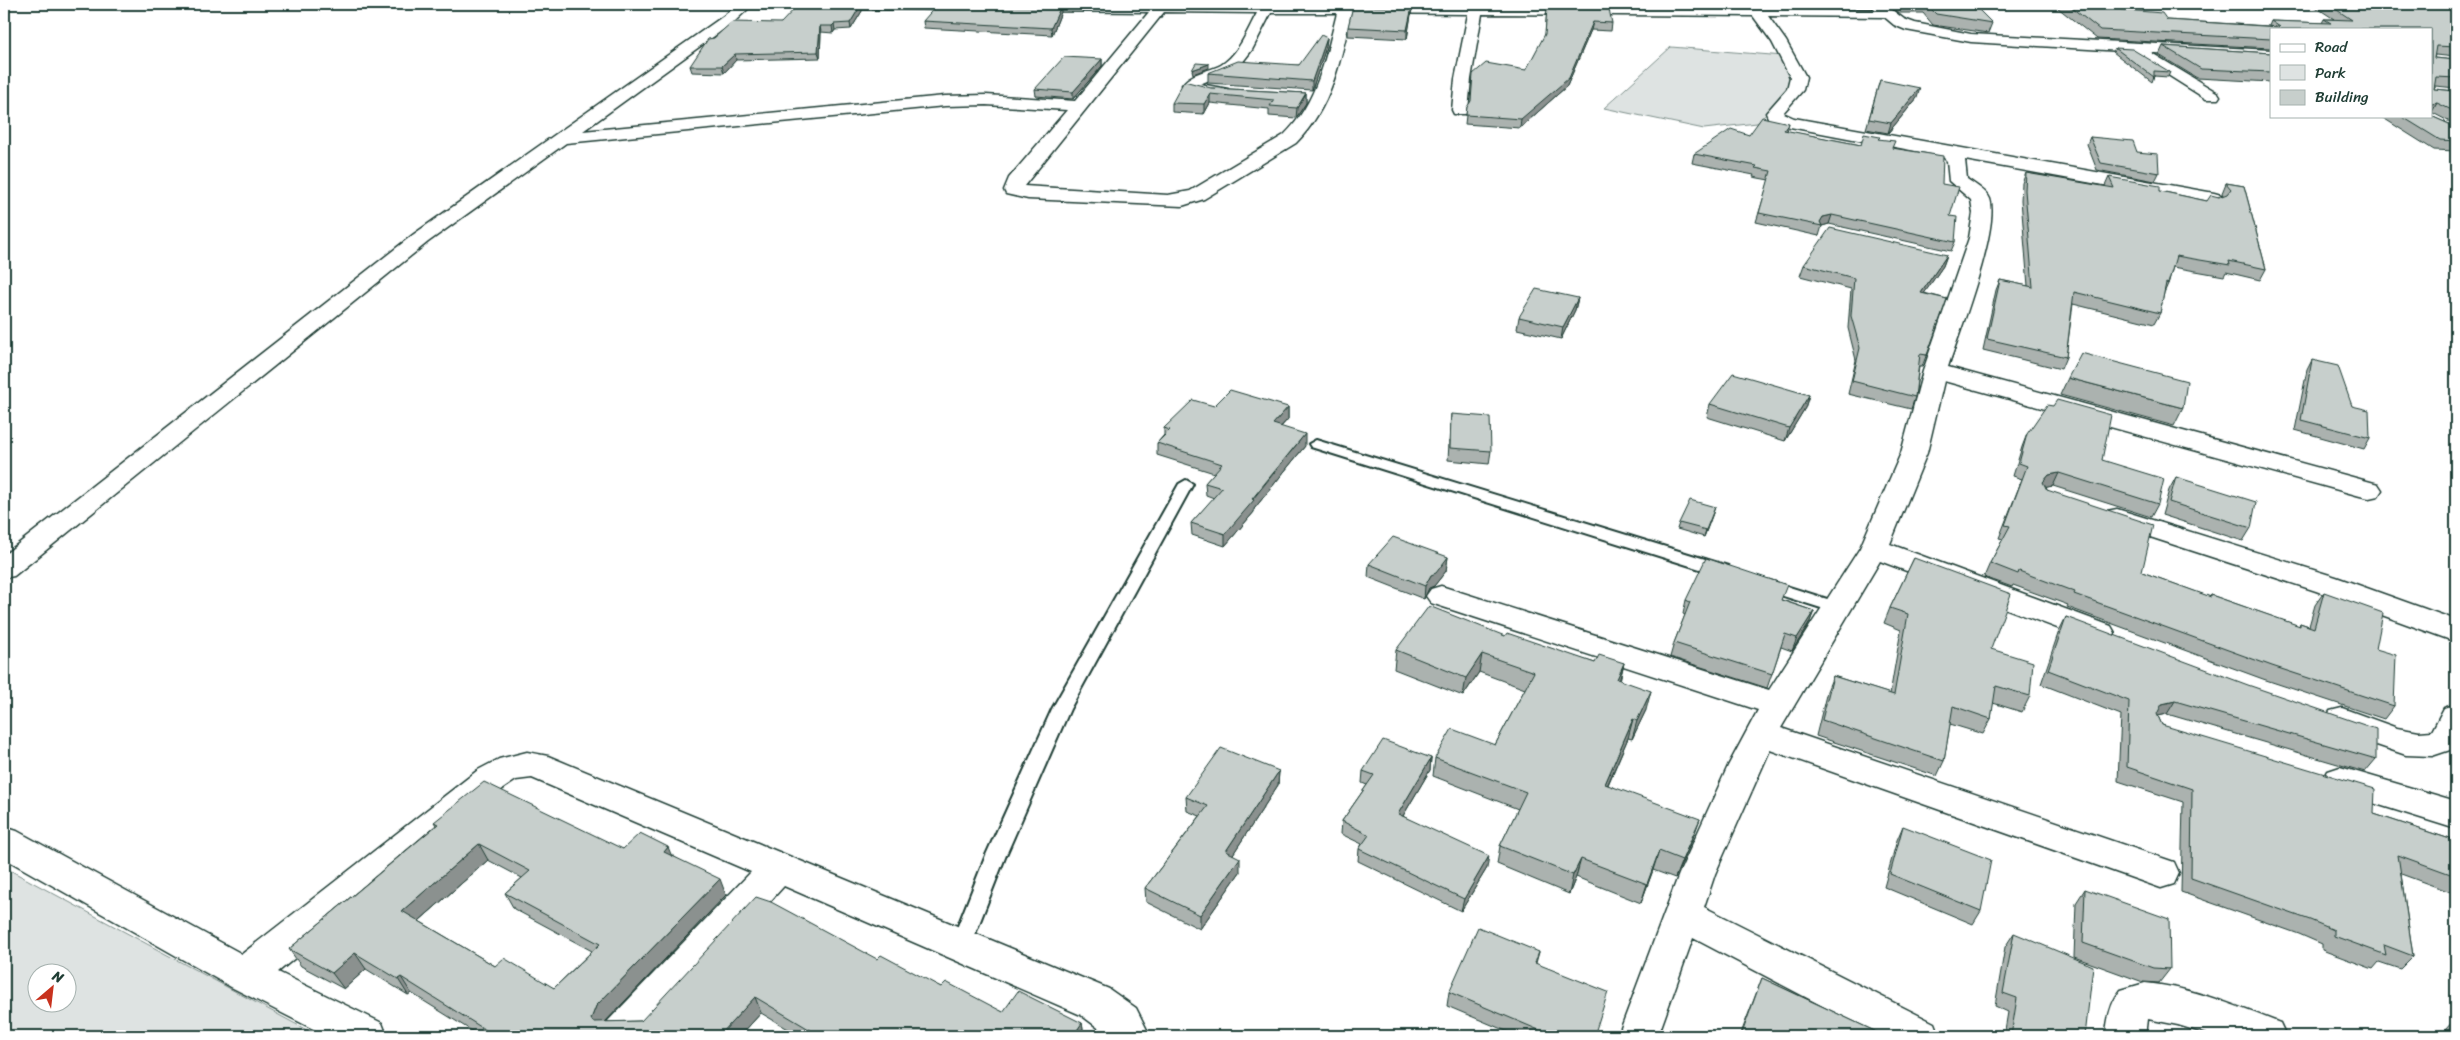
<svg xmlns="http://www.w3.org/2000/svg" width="2460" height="1040" font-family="Sriracha,sans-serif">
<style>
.green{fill:#dee3e2;stroke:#7e908b;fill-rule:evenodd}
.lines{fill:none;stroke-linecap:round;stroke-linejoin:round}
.service-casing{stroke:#1f3d34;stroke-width:4}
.minor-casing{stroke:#1f3d34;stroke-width:3}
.tertiary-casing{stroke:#1f3d34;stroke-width:3}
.service{fill:#fff;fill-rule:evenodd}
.minor{fill:#fff;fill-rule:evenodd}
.tertiary{fill:#fff;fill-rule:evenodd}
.wall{fill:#abb2af;stroke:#1f3d34;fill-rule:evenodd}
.shaded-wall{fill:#8b918f;stroke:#1f3d34}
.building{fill:#c7cfcc;stroke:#1f3d34;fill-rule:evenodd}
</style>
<rect width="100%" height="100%" fill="#fff"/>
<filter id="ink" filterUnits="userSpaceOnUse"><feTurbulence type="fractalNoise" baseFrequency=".02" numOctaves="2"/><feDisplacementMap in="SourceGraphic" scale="10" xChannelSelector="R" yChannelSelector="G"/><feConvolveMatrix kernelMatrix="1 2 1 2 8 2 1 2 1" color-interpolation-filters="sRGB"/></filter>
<g filter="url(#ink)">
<path class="green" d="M1671,47l113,9 5,22 -4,18 -28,27 -53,6 -100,-21z
M4,867l314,169h-314zM38,972h30v30h-30z"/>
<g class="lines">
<defs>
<path id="service" d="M1316,440l412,126 2,4 -2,4h-12l-405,-127 -2,-3z
M1186,480l7,4 -123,225 -64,146 -38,97 -7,3 -7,-3 -4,-6 36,-91 66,-146 127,-225z
M1767,580l76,24 2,4 -2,4 -6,1 -76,-24 -2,-4 2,-4z"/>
<path id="minor" d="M737,4h241l2,2 -7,4 -224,-2 -14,13 -152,110 362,-35 41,-1 89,6 74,-89 -125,-1 -7,-4 3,-3h325l547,6 2,3 -7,4 -119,-1 18,25 20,36 -3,13 -20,23 11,5 420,75 7,2 3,4 -3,4 -7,2 -249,-45 2,19c7,5 20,12 23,20 10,29 -31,135 -42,168l430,117 4,6 -4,6 -9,2 -9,-2 -416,-115 -17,72 -37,91 221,82 4,7 -4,7 -11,3 -11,-3 -209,-79 -99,167 393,134 5,11 -5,11 -13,4 -391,-138 -55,124 -11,33 230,116 5,13h-59l-187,-98 -35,98h-40l61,-162 49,-108 30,-56 -327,-107 -5,-7 5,-7 10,-3 328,104 91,-142 41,-95 22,-82 46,-133 4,-25 -2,-13 -22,-19 -2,-20 -5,-5 -152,-29 -21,-7 -3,-7 21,-24 3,-12 -18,-35 -19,-26 -271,-2 -11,65 -3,31 -2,4h-12l-2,-4 3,-31 13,-65 -117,-1c-10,47 -20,95 -55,130l-92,56 -22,7 -154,-7 -22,-5 -2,-4 5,-12 58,-68 -81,-5 -41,1 -379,37 -138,99 -414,334 -10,2v-23l410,-321 311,-219zM1164,12l93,1c-10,18 -18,41 -36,52 -13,7 -30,7 -39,20 8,12 32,14 46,10l2,-3 -2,-3 -28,-5 38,-16 14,-18 19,-37h66c-11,44 -20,90 -53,122l-94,56 -22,4 -144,-9z
M2135,43l83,50 2,3 -2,3h-12l-76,-48 -3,-3 3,-3z
M2117,509l219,68 120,43v22l-140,-51 -209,-68 -4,-6 4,-6z
M2456,704v44l-24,8 -26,-1 -76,-26 -4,-9 4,-9 12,-3 55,20 22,4 13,-1 12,-23z
M527,752l21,4 561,233 27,19 14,28h-41l-28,-21 -297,-129 -137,150h-46l5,-13 145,-151 -219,-94 -16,2 -28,19 -210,173 104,51 5,13h-60l-96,-49 -227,-129v-31l13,4 225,123 236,-184 21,-11z
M2340,767l116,34v28l-128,-40 -5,-9 5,-9z
M2145,983c46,4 91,23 135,40l6,13h-72l-36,-11 -30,-6 -2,17h-40c1,-16 4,-33 15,-46z"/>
<path id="tertiary" d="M1869,4h15l20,15 11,4 56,11 300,16v10l-300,-18 -65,-12 -12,-5z"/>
</defs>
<use href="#service" class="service-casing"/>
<use href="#minor" class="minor-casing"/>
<use href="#tertiary" class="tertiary-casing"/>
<use href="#service" class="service"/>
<use href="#minor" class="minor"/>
<use href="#tertiary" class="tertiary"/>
</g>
<path class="wall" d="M1547,4h85v1z
M1688,4h39v2h-38z
M1776,4h96l-1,4 -92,-1z
M1886,4h87l19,19 -4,10 -55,-8 -10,-12h-24z
M2053,4h54l7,5 53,11 102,6 2,-5 51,2 2,-4h10l-23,-15h128l17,7v46l-21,-2 -1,3 22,2v28l-21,-2 -1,3 22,2v34l-25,-13v-83h-160v19l-174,-9z
M2445,4h11v5z
M861,5l1,6 -11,18 -16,1 -2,3 -12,-1 -1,26 -84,2 -12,13 -32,-1 -2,-6 91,-43z
M1412,7l-5,32 -59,-3v-9z
M1547,8l65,15 -1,8 -20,-1 -24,56 -47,42 -55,-4 2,-17 59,-37 19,-34z
M1061,12l-9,23 -128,-7 -1,-7z
M1327,38l-1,9 -14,43 -104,-7v-10l91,-8z
M2163,46l108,7v29l-74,-4 -38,-23z
M2115,48l55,24 -2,5 -14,-1 -2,6 -39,-30z
M1102,59v7l-29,33 -37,-3 -1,-7z
M1880,80l37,18 -29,35 -22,-4z
M1211,88l95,5v10l-10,15 -27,-2v-7l-59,-6 -6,11 -32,-2v-9z
M2380,116h51l25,11v24l-22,-1z
M1787,131l74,14 18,-6 63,45 8,32 5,26 -4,9 -122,-27 -7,2 -3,10 -63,-14 13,-42 -16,-3 1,-2 -62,-12 2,-9 55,-19z
M2090,137l47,15 22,21 -4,8 -58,-11 -10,-26z
M2026,173l79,13 4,-9 51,14 47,10 16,-6 -1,-2 4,-10 18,3 22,83 -6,11 -34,-8 -2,4 -51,-9 -5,17 -4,9 -4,20 -6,11 -81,-20 -7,53 -5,12 -78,-19 13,-60 4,-10 28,6 -7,-86 1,-17z
M1947,255l-4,11 -19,27 23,6 -25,68h-3l-4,30 -4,12 -63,-15 8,-34 -8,-32 3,-39 -51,-13 4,-11z
M1578,298l-3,12 -14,29 -44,-10 2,-12z
M2312,360l40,46 18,32 -6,11 -69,-19 12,-60z
M2068,378l115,30 -9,18 -114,-31z
M1809,395l-4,13 -20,33 -78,-24 3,-13z
M1214,406l74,1v12l-7,8 24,19 -51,63v3l-29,34 -33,-11 -1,-12 23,-25 -8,-3 -1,-12 9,-10 -57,-18v-12l7,-8v-7z
M1451,414l40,37 -2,13 -41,-4 2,-34z
M2027,434l75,26 56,44 -7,13 -98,-31 -7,1 1,3 95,82 68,25 1,-2 88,31 1,-3 9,3 6,-21 9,-13 52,57 18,57 -10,13 -121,-40 -196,-72 1,-2 -55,-20 -1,2 -28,-10 6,-14 13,-24 -4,-1 23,-59 -9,-3 9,-29z
M2176,477l75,51 -8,13 -81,-26 7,-25z
M1713,513l-9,24 -27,-8 2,-6z
M1448,557l-2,14 -12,15 -5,2 -5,11 -56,-22 1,-13z
M1914,558l116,138 -8,16 -29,-9 -2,16 -8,15 -33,-10 -6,37 -7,15 -121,-40 11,-45 6,-15 57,18 11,-64 -17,-7 6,-15z
M1686,600h96l32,11 -5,13 -17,27 -11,-4 -14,41 -97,-31 4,-14 11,-28 -2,-1z
M2066,617l310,142 -11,13 -198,-58 -9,2 4,9 212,89 82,27v53l-55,-20 12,82 -13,13 -21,-7 -6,7 -51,-19v-6l-23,-10 -118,-42 2,-90 -65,-21 3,-66 -80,-31 18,-53z
M1505,636l90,27h29l-4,18 26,29 -14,29 -4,-1 -20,47 85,53 -18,40 -22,-8 -12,33 -65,-26 -7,17 -72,-30 3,-18 18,-37 -85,-33 2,-18 60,-13 30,-56 -46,-17 -16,24 -69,-27 2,-19z
M1431,758l-1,12 -27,46 84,52 -26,43 -103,-50 1,-12 3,-5 -21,-10 1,-13 25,-36 -5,-2 1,-12z
M1279,771l-1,14 -45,69 7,18 -40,57 -54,-27 -1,-14 55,-72 -13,-5 -1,-14z
M434,822l189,27 49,6 54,40 -121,127 36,-1 236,-62 64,28 62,25 79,11 2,13h-284l-39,-23 -21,23h-260l-69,-43 -3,2 -42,-26 -22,20 -43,-23 -12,-17 147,-124zM488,860l34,18 -17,15 9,16 78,42 -38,37 -59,-22 -76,-45z
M1903,826l78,85 -8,13 -89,-37 13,-47z
M2085,889l85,80 -11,14 -16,-1 -69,-25 2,-54z
M2014,933l71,103h-81l4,-24 -13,-6 10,-59z
M1539,952l-3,11 58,73h-76l-71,-30 2,-14z
M1762,978l123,58h-145z
M2456,1018v18h-10l-1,-6z"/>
<path class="shaded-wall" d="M861,5l1,6 -11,18 -1,-6z
M1061,6v6l-9,23 -1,-7z
M1412,7l-1,8 -4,24v-9z
M1593,22l-2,8 -24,56 -47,42 1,-9z
M834,24l1,6 -2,3 -1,-7z
M820,26l1,6 -1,26 -2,-6z
M1327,38l-1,9 -14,43v-9z
M735,54l1,6 -12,13 -2,-7z
M1102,59v7l-29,33v-7z
M1209,64v4l-16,6 -1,-4z
M1920,88l-3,10 -29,35 3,-10z
M1306,93v10l-10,15 1,-10z
M1210,94v9l-6,11v-10z
M2437,103l-5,9h-1v-8z
M1789,123l-2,9 -3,-2z
M1832,215l-3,9 -7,2 -2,-4 3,-5z
M1947,255l-4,11 -26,38 4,-11z
M1578,298l-3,12 -14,29 2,-12z
M1809,395l-4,13 -20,33 4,-13z
M1288,407v12l-16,17 1,-12z
M1305,434v12l-51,63v3l-29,34v-12z
M2059,473l-6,13 -10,2v-6l6,-7z
M1715,507l-2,6 -9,24 2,-7z
M1448,557l-2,14 -12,15 -5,2 -5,11 1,-13 6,-11z
M1814,611l-5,13 -17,27 5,-13z
M1482,654l-3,18 -16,24 3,-18z
M1624,663l-5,19 -2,-3z
M1651,691l-5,19 -14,29 5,-18z
M2175,701l-8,13 -13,3 8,-13z
M1633,719l-5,19 -28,64 5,-18z
M1431,758l-1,12 -33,56 1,-12z
M1279,771l-1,14 -52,80v-14z
M1700,819l-7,19 -18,40 7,-18z
M479,844l9,16 -76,67 -10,-16z
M668,847l7,17 -11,-12z
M1659,851l-6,19 -12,33 6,-19z
M1489,856l-2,12 -26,43 3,-12z
M1240,858v14l-40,57v-14z
M1581,859l-5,18 -7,17 4,-19z
M720,879l6,16 -121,127 -6,13 -8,-16 5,-13z
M355,953l11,16 -22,20 -12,-16z
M401,977l10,16 -3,2 -10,-16z
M755,997l6,16 -21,23h-21z
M1082,1023l2,13h-11z
M495,1031l3,5h-4l-2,-2z"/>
<path class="building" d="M799,4l62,1 -11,18 -16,1 -2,2h-12l-2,26 -83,2 -13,12h-32l18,-27 6,-1 18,-16 49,1z
M1926,4h47l19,19 -56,-9z
M2067,4h40l7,5 48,4 5,7 113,7 -9,-6 60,2 -7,-4 28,1 -24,-16h111l17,7v36l-20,-1 -2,12 22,2v18l-20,-1 -2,12 22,2v21l-19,-9 -6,1v-75h-160v10l-171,-9z
M937,5l124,1 -10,22 -128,-7z
M1353,6l59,1 -5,23 -59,-3z
M1547,8l62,1 3,14 -19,-1 -24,56 -48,41 -55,-4 1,-8 4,-6 2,-27 13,-11 40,7 19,-36z
M1321,35l6,3 -15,43 -104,-8 30,-12 61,4z
M2163,46l108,7v19l-70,-3z
M2115,48l17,1 38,23 -16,-1v6z
M1064,57l38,2 -29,33 -38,-3z
M1196,63l13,1 -17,6z
M1880,80l40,8 -29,35 -22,-4z
M1184,81l27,7 95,5 -9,15 -27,-2 4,-6 -64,-6 -6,10 -32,-1z
M2401,116h30l25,11v14l-16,-1z
M1762,117l27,6 -5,7 77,15 3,-11 16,3 -2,2 17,2 -3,7 51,8 -1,28 17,3 -9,29 7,1 -2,25 -123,-27 -9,2 -3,5 2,4 -63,-13 12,-42 -16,-3 2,-2 -63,-12 37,-25 18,6z
M2090,137l43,4 4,11 21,2 1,19 -58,-10z
M2026,173l88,15 -5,-11 51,9v5l47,10 4,-6 8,2 8,-3 4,-5 -5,-6 18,3 22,83 -37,-8 1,4 -54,-9 -8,28 -2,-1 -6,30 -86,-21 -8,65 -79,-18 13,-59 33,7 -8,-97z
M1830,228l117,27 -26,38 26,6 -20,56 -7,-1 -5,43 -63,-16 8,-33 -9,-32 3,-38 -50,-13z
M1536,289l42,9 -15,29 -44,-10z
M2081,353l106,28 -4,27 -115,-30z
M2312,360l26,6 14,40 17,4 1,28 -69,-18z
M1733,373l76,22 -20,33 -79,-24z
M1230,390l58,17 -15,17 32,10 -53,65 2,1 -29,34 -34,-11 31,-35 -17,-5 17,-19 -65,-21 13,-13 -6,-2 29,-28 21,6z
M2057,400l54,15 -9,45 62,19 -6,25 -99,-31 -10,2 -6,7 4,8 106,35 -11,47 69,25v-2l89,31v-3l14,5 10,-36 59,21 -7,36 20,6 -2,51 -122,-40 -198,-72 1,-2 -56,-21 -1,3 -28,-11 20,-37 -5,-1 22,-59 -8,-3 8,-29 20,-29 6,1z
M1451,414l39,3 1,34 -41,-3z
M2176,477l80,25 -5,26 -82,-26z
M1690,500l25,7 -9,23 -27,-7z
M1393,537l55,20 -12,16 -5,2 -6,11 -56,-22z
M1706,558l81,27 -6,15 33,11 -17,27 -12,-4 -13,40 -98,-31 16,-41 -4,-2z
M1914,558l97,36 -20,55 42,13 -3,34 -34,-10 -5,33 -38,-13 -9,55 -122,-41 11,-44 61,19 14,-81 -18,-6z
M1429,606l76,30 2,-3 88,30 4,-8 25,8 -7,16 34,12 -14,30 -4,-2 -28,65 95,35 -18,41 -23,-9 -12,33 -66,-25 -8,16 -73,-29 26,-54 -91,-34 17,-29 43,16 39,-73 -52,-18 -16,24 -70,-28z
M2066,617l182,68 128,44v30l-201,-58 -13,3 -5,10 5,11 213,64 -1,25 82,27v35l-58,-21 15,101 -29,-11 2,10 -52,-19v-6l-24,-10 -119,-42 1,-89 -65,-22 2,-66 -81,-31z
M1383,740l48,18 -33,56 91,42 -25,43 -105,-50 10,-14 -27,-14 32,-46 -11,-4z
M1221,748l58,23 -53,80 14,7 -40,57 -55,-27 63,-82 -22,-9z
M484,782l139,67 17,-16 28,14 -4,5 56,27 -124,127 -5,13 2,3 48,-1 115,-124 15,5 106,57 4,-4 60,32 5,-5 57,30 15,-21 64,32 -9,13h-262l3,-4 -59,-35 -36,39h-216l-8,-5 -3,3 -91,-57 -3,2 -43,-26 -23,20 -43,-24 149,-125 -4,-2zM479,844l51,27 -25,22 95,51 -46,44 -50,-30 -9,8 -93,-55z
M1903,826l88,34 -10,51 -91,-37z
M2085,889l84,30 1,50 -17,-1 -70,-25z
M1478,927l61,25 -4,11 73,29 -14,44h-41l-104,-44z
M2014,933l79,33 -8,70h-74l6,-38 -14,-5z
M1762,978l123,58h-144z"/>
</g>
<rect width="2460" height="1040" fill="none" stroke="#fff" stroke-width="20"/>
<rect x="10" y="10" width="2440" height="1020" fill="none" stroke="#1f3d34" stroke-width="2" filter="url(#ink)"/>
<rect x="2270" y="28" width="162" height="90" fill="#ffffff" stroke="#a5b1ae"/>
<rect x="2280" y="44" width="25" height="8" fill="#ffffff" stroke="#a5b1ae"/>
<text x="2315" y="52" font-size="15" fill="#1f3d34">Road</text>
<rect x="2280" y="65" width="25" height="15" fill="#dee3e2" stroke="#a5b1ae"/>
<text x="2315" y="78" font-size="15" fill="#1f3d34">Park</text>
<rect x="2280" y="90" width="25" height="15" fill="#c7cfcc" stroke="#a5b1ae"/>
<text x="2315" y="102" font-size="15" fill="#1f3d34">Building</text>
<g transform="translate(52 988) rotate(28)"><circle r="24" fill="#ffffff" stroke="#a5b1ae"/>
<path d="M0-4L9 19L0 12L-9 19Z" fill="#c8321e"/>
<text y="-8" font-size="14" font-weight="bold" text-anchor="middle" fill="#1f3d34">N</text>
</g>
</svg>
